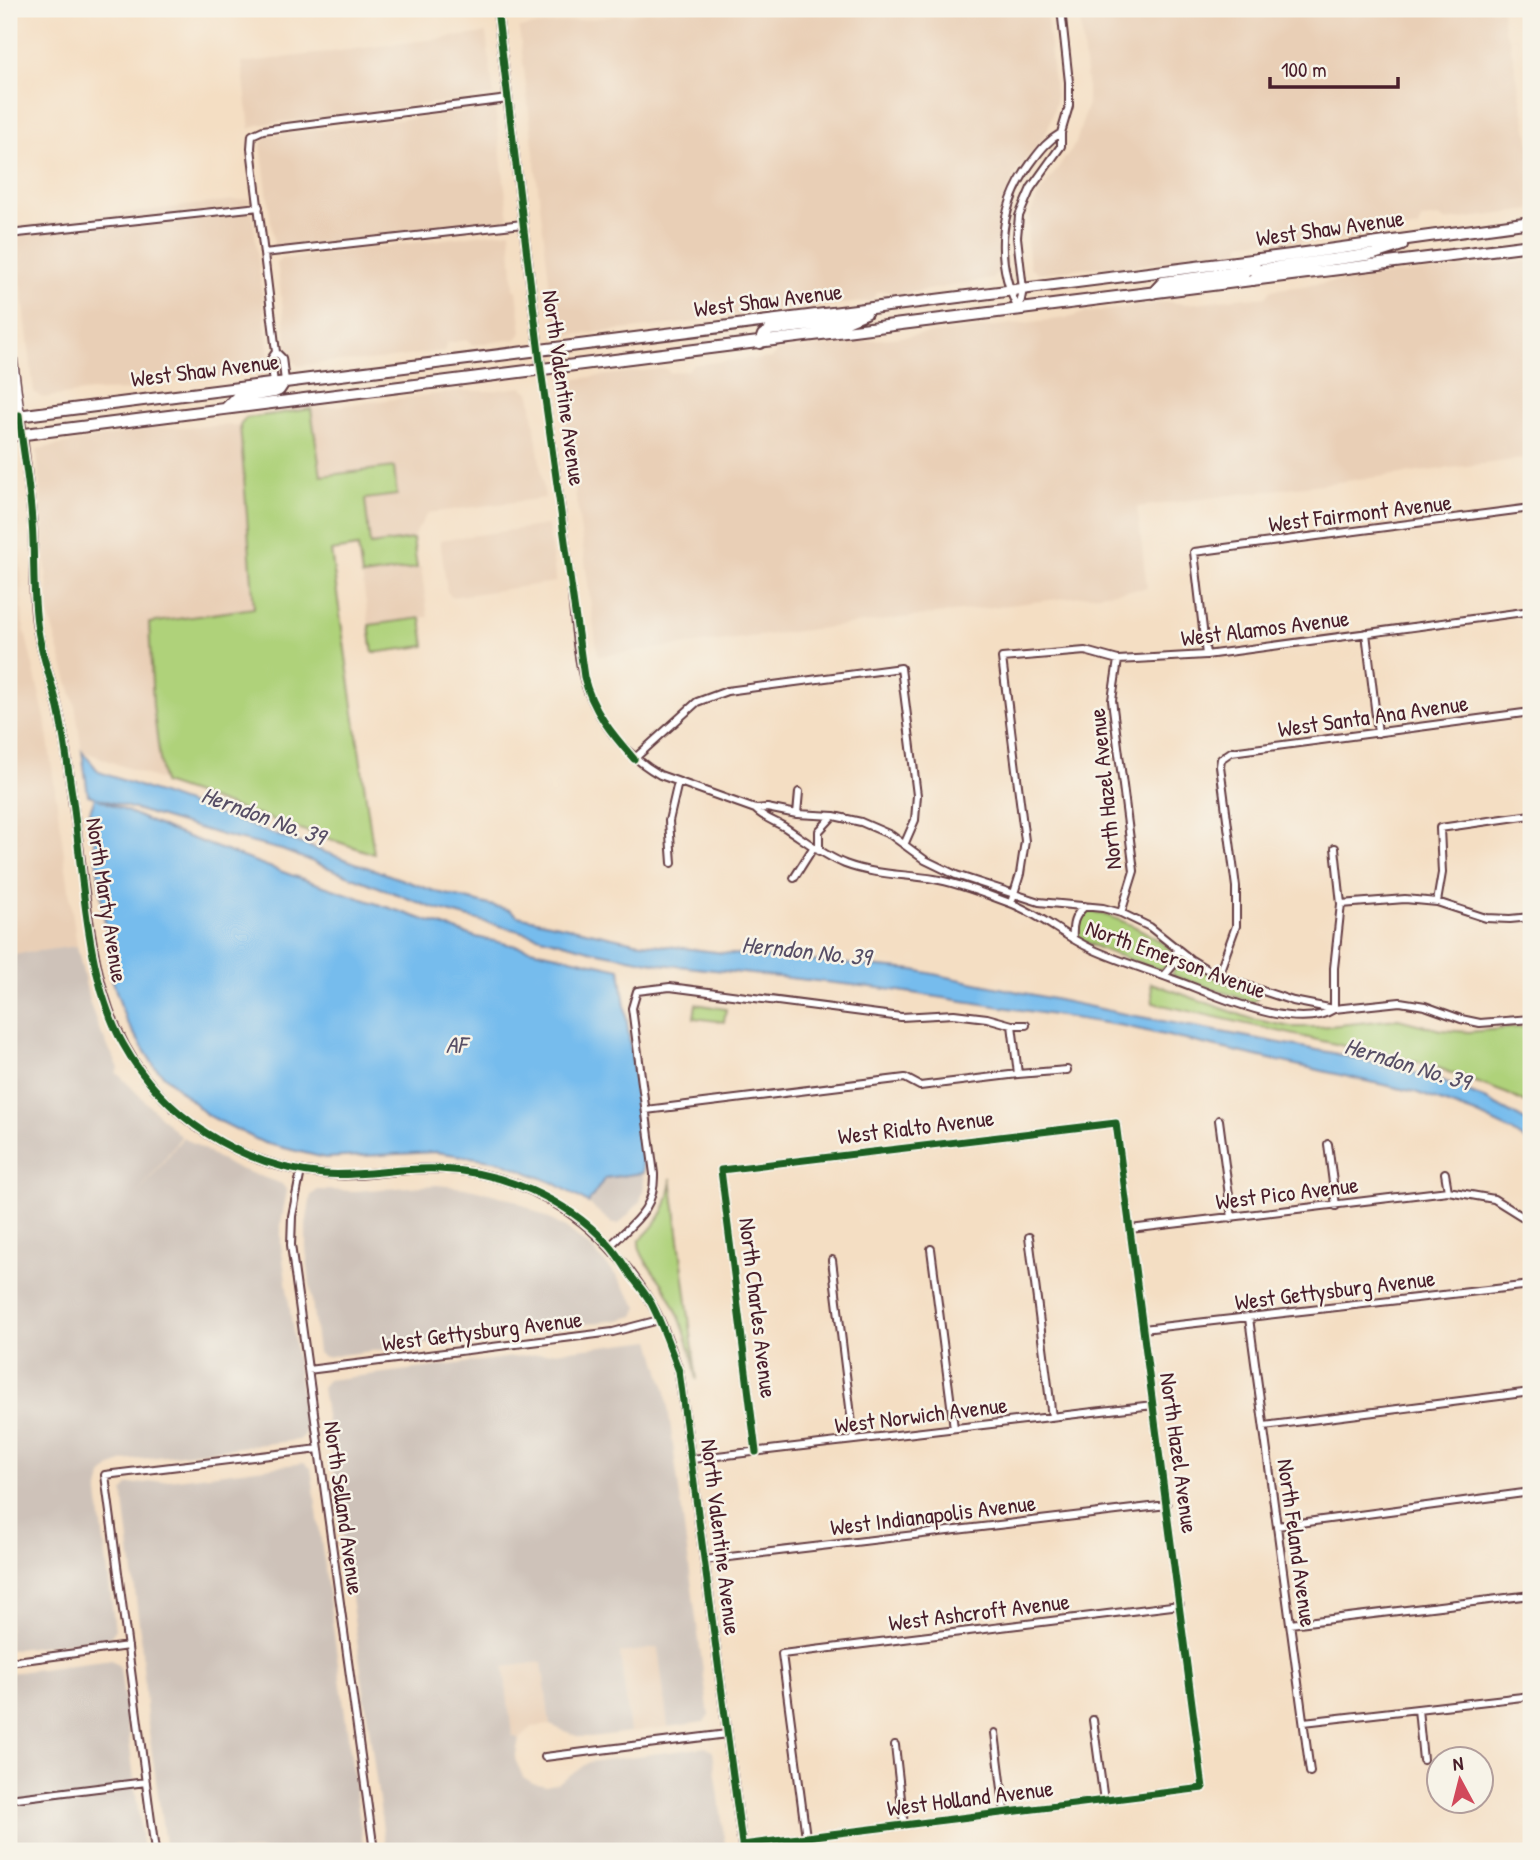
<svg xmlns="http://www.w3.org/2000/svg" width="1540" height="1860" font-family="'Patrick Hand',sans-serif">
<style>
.built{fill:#e9cfb6}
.industrial{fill:#cec2b9}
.green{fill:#afd27a;stroke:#7c7852;stroke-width:2}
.water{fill:#76bced;stroke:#606e8c;stroke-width:2}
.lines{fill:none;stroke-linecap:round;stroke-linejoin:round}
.minor-casing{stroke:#643c42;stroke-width:10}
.tertiary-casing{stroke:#643c42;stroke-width:11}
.secondary-casing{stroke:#643c42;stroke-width:13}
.primary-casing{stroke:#643c42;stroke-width:14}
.minor{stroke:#fff;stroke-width:6}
.tertiary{stroke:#fff;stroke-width:8}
.secondary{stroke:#fff;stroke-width:10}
.primary{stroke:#fff;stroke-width:10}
.cycleway-casing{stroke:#f7f3e8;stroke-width:11}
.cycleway{stroke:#1b5e20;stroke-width:7}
.labels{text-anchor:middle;stroke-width:5;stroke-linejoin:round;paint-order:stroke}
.street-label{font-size:23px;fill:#4a1f2b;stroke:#f7f3e8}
.water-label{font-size:24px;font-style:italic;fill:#574e65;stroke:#f7f3e8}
</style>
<rect width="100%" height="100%" fill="#f7f3e8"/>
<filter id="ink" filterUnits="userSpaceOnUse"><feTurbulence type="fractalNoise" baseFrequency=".0143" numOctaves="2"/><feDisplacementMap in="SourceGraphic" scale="14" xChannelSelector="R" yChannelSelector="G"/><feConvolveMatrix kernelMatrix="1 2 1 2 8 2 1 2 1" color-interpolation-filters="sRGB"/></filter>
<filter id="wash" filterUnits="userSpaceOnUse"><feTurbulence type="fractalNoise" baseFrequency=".00686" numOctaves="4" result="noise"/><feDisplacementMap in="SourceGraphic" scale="28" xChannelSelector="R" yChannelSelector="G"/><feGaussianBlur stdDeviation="1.57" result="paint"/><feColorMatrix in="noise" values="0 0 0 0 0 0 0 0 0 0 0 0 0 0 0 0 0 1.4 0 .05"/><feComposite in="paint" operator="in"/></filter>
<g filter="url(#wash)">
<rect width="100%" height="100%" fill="#f4dec3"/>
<path class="built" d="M670,9h376l10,93 -9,30 -33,44 -15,34v60l-7,9 -94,16 -13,-4 -8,1 -5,9 -147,15 -5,-4 -16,2 -5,8 -137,14 -7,-6 -36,-302z
M1079,9h423l2,22 5,7 22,110v62l-86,11 -6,-4 -17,2 -3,9 -81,12 -67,4 -6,-4 -24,3v4l-3,5 -115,15 -43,1 -41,5 -9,-6 -3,-27 4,-28 8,-18 37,-51 11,-37v-24z
M486,33l8,63 -236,29 -8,4 -8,-66z
M495,108l14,112 -231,28 -4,-2 -13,-102 6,-8z
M251,198l19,166 -8,10 -94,8 -4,-3 -22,3 -4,8 -47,1 -49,7 -8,-6 -19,-165z
M510,231l4,58 3,2 5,41 -6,7 -44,6 -6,-5 -19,3 -3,8 -76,10 -39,1 -31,4 -4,-4 -4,3 -13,-102 4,-4z
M1531,261v197l-394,49 10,81 -549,68 -37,-268 6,-8 98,-12 5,5 18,-3 4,-5 58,-7 3,2 19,-2 5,-7 264,-30 27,-3 16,-5 84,-11 18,2 60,-7 2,2 18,-2 5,-7 125,-16z
M522,387l8,6 15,105 -117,15 -17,27 -41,5 -5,-46 28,-32 -72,9 -10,-67 152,-18h28z
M240,425l14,184 -91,172 -81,-30 -7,-46 -25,-85 -13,-171 117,-21z
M9,457l9,59 5,107 22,95 32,228 -68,9z
M548,525l8,57 -105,15 -4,-6 -7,-51z
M421,567l7,50 -59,8 -7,-49z
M658,1648l10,79 -38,5 -10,-79z
M542,1662l8,63 -18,2 -13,12 -7,-4 -8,-68z"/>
<path class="industrial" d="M77,946l13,58 10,27 19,37 -3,4 65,65 -47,62 49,-62 48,29 51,18 5,7 -6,32v21l25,184 -2,8 -6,4 -174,21 -12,5 -10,10 -4,18 17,136 -5,7 -101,13v-695z
M643,1173l1,13 -4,16 -21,22h-6l-25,-21 17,-25z
M437,1185l37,4 40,11 50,27 29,23 21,23 24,34 -4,9 -16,4 -294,37 -6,-4 -12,-105v-23l5,-30 7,-5 38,1z
M651,1340l15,52 43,324 -5,6 -36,5 -10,-79 -38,5 10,79 -39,5h-12l-29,-12 -8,-63 -38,5 8,68 7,4 -4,20 8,18 10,6 13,3 12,-3 31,-21 118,-15 6,5 12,92 -6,7h-333l-64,-464 6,-7z
M304,1463l7,5 53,383h-198l-19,-133 -6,-78 -18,-148 5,-7z
M112,1660l8,7 23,184h-134v-178z"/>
<path class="green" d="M311,409l10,67 73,-9 3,28 -32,4 5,46 43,-6 4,29 -55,8 -4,-29 -27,4 43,303 -211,-71 -10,-77 -4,-83 105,-15 -14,-183 6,-7z
M421,618l4,28 -52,7 -4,-28z
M1090,911c30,7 55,18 80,38 0,9 0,15 -8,21 -17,-6 -71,-21 -82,-33 -4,-4 -4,-11 -2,-16 2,-6 6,-8 12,-10z
M1180,956l37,23 39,15 1,5 -5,3 -80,-27z
M1151,983l101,36 39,8h28l79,-8 43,11 28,2 62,-6v80l-23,-12 -75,-28 -280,-63z
M696,1004l30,5 -2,13 -30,-4z
M671,1178l2,15 24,187c-6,-32 -15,-63 -32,-92 -8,-14 -27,-31 -26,-47 19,-18 32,-35 32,-63z"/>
<path class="water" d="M82,751l17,21 338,120 73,18 8,6 117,26 97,12 182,16 206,43 213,40 104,26 48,20 46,25v20l-19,-13 -36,-17 -61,-22 -291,-66 -244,-38 -220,-24 -67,-13 -160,-43 -151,-58 -57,-14 -128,-38 72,32 122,45 185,62 144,32 20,151 3,53 -38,5 -17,25 -34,-20 -55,-22 -64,-9 -110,6 -61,-15 -57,-28 -52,-48 -29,-46 -13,-39 -23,-171 5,-14 -7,-2z"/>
</g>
<g filter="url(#ink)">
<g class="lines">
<defs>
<path id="minor" d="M9,234l250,-27
M264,253l259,-29
M1019,310l4,-21 -6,-52 2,-21 12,-28 30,-42v-13l8,-27v-24l-8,-73
M1019,311c-25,-50 -21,-103 12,-148 9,-12 16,-22 30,-30
M276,352l6,6 3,23
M541,370c10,68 20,137 29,206 4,32 6,87 18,116 15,35 39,64 72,83l95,34 12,-1 30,6 37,2 27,6 30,13 34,25 31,15 83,27 64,6 18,5 29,14 40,32 28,17 75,25 41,8 66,-7 25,4 36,13 19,4 51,-4
M274,383l-3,-24 5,-7 -25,-204 1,-13 11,-5 245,-31
M1366,633l12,100
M1206,655l-12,-103 337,-44
M1118,660l-6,40 22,171 -13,42
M634,759l63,-57 30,-11 174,-23 16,127 -2,25 -11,25
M755,809c10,10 20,12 31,19 20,13 37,27 59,36 29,11 59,10 89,15 25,4 51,15 76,24 30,11 53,33 82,46 26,12 54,20 80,30 40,14 123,55 162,30
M797,814l2,-22
M819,851v-20l13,-14
M672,863l-3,-42 9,-39
M794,878l19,-30
M1437,902l5,-29 -2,-45 91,-13
M1011,903l9,-29 5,-33 -23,-183 83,-7 33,9 88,-5 325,-44
M1341,904l64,-5 32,3 49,16 24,1 21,-2
M1073,939c-1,-15 1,-23 12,-33
M1164,976l10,-12 3,-16
M1218,976l18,-50v-39l-16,-121 1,-7 10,-7 300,-40
M1334,1009v-41l7,-64 -6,-56
M1018,1074l49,-4
M646,1110l259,-32 15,8 98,-12 -6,-49
M1219,1120l13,98
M1328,1144l8,62
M301,1171l-9,45 -1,29 83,606
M1445,1173l3,18
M1130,1229l318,-38 46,8 37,23
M1029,1237l23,180
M610,1246c24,-24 45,-36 44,-72l-22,-166 5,-17 33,-4 231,30 53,-3 33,4 25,7h14
M931,1249l23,179
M832,1260l22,180
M1249,1318l61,454
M1143,1329l388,-44
M308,1370l305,-38 46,-12
M1264,1426l267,-34
M692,1459l461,-54
M1277,1526l254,-34
M704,1560l463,-55
M1290,1624l241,-29
M9,1662l119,-16
M1529,1696l2,17
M1418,1709l5,51
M1093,1720l11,81
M1304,1722l227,-26
M995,1733l10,80
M895,1745l9,80
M545,1757l182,-23
M9,1799l137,-17
M806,1837l-24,-183 398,-49
M742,1845l461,-57 -87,-665 -395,47 35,282
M155,1851l-50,-376 214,-26"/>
<path id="tertiary" d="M497,9l44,361
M9,326c7,64 17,128 23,193 3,33 0,67 4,100 3,27 12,51 19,77 5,18 8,37 11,56 6,43 12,86 17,129 10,70 17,138 62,196 47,61 122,97 199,98 32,0 62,-8 94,-6 95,3 167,56 214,136 12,20 19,45 27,66l64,480"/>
<path id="secondary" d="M1530,9l1,10"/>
<path id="primary" d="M1254,280l2,-7 7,-4 111,-15 28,-9
M1153,293l10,-11 82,-11 8,-4 4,-8
M760,343l3,-8 7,-5 77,-9 19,-8
M226,408l10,-10 38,-6 5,-2 6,-9
M9,417l1282,-162 240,-33
M9,436l1522,-191"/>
</defs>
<use href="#minor" class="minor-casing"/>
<use href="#tertiary" class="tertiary-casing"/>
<use href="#secondary" class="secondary-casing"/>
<use href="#primary" class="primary-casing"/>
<use href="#minor" class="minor"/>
<use href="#tertiary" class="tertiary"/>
<use href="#secondary" class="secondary"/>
<use href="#primary" class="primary"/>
<defs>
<path id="cycleway" d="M497,9l44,361 43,307c8,33 28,57 50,82
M19,415c4,36 11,71 13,107 3,36 0,72 6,108 4,27 14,52 20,78 7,31 10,62 15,93 10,75 13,178 50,243 41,74 117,122 201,130 39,3 76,-7 115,-5 62,2 126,29 168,74 10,10 17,22 24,33 8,10 18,21 23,33 10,20 17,42 25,62l64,480
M742,1845l461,-57 -87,-665 -395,47 35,282"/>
</defs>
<use href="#cycleway" class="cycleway-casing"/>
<use href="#cycleway" class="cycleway"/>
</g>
</g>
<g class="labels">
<g class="street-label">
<text transform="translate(1330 228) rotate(-8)" y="8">West Shaw Avenue</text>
<text transform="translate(768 300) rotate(-7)" y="8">West Shaw Avenue</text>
<text transform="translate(205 370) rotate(-7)" y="8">West Shaw Avenue</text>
<text transform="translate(564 388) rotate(82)" y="8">North Valentine Avenue</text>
<text transform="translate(1360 513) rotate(-7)" y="8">West Fairmont Avenue</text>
<text transform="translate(1265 628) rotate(-7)" y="8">West Alamos Avenue</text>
<text transform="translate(1373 716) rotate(-8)" y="8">West Santa Ana Avenue</text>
<text transform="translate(1105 789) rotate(-96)" y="8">North Hazel Avenue</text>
<text transform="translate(107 900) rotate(81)" y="8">North Marty Avenue</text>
<text transform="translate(1176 959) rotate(20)" y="8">North Emerson Avenue</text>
<text transform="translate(916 1127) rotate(-7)" y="8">West Rialto Avenue</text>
<text transform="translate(1287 1193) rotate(-7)" y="8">West Pico Avenue</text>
<text transform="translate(1335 1290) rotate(-7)" y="8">West Gettysburg Avenue</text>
<text transform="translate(758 1308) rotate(83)" y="8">North Charles Avenue</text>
<text transform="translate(482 1331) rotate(-7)" y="8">West Gettysburg Avenue</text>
<text transform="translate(921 1415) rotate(-7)" y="8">West Norwich Avenue</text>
<text transform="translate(1179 1453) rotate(82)" y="8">North Hazel Avenue</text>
<text transform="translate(344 1508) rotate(82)" y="8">North Selland Avenue</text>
<text transform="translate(933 1515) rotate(-7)" y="8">West Indianapolis Avenue</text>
<text transform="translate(721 1537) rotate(83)" y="8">North Valentine Avenue</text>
<text transform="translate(1297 1543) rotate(82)" y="8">North Feland Avenue</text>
<text transform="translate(979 1612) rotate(-7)" y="8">West Ashcroft Avenue</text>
<text transform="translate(970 1798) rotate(-7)" y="8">West Holland Avenue</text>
</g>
<g class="water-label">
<text transform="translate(263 816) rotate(20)" y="8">Herndon No. 39</text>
<text transform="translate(806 951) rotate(6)" y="8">Herndon No. 39</text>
<text x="456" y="1053">AF</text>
<text transform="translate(1407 1064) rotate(17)" y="8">Herndon No. 39</text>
</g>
</g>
<rect width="1540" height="1860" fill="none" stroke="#f7f3e8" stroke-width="35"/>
<g transform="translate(1460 1780) rotate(353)"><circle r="33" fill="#f7f3e8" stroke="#b29e9c" stroke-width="2"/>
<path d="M0-5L12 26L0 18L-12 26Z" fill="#d1495b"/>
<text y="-10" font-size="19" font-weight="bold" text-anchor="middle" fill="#4a1f2b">N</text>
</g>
<path d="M1270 77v10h128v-10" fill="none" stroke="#4a1f2b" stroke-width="3.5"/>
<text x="1281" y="77" font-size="21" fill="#4a1f2b" stroke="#f7f3e8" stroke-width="5" paint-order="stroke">100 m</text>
</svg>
